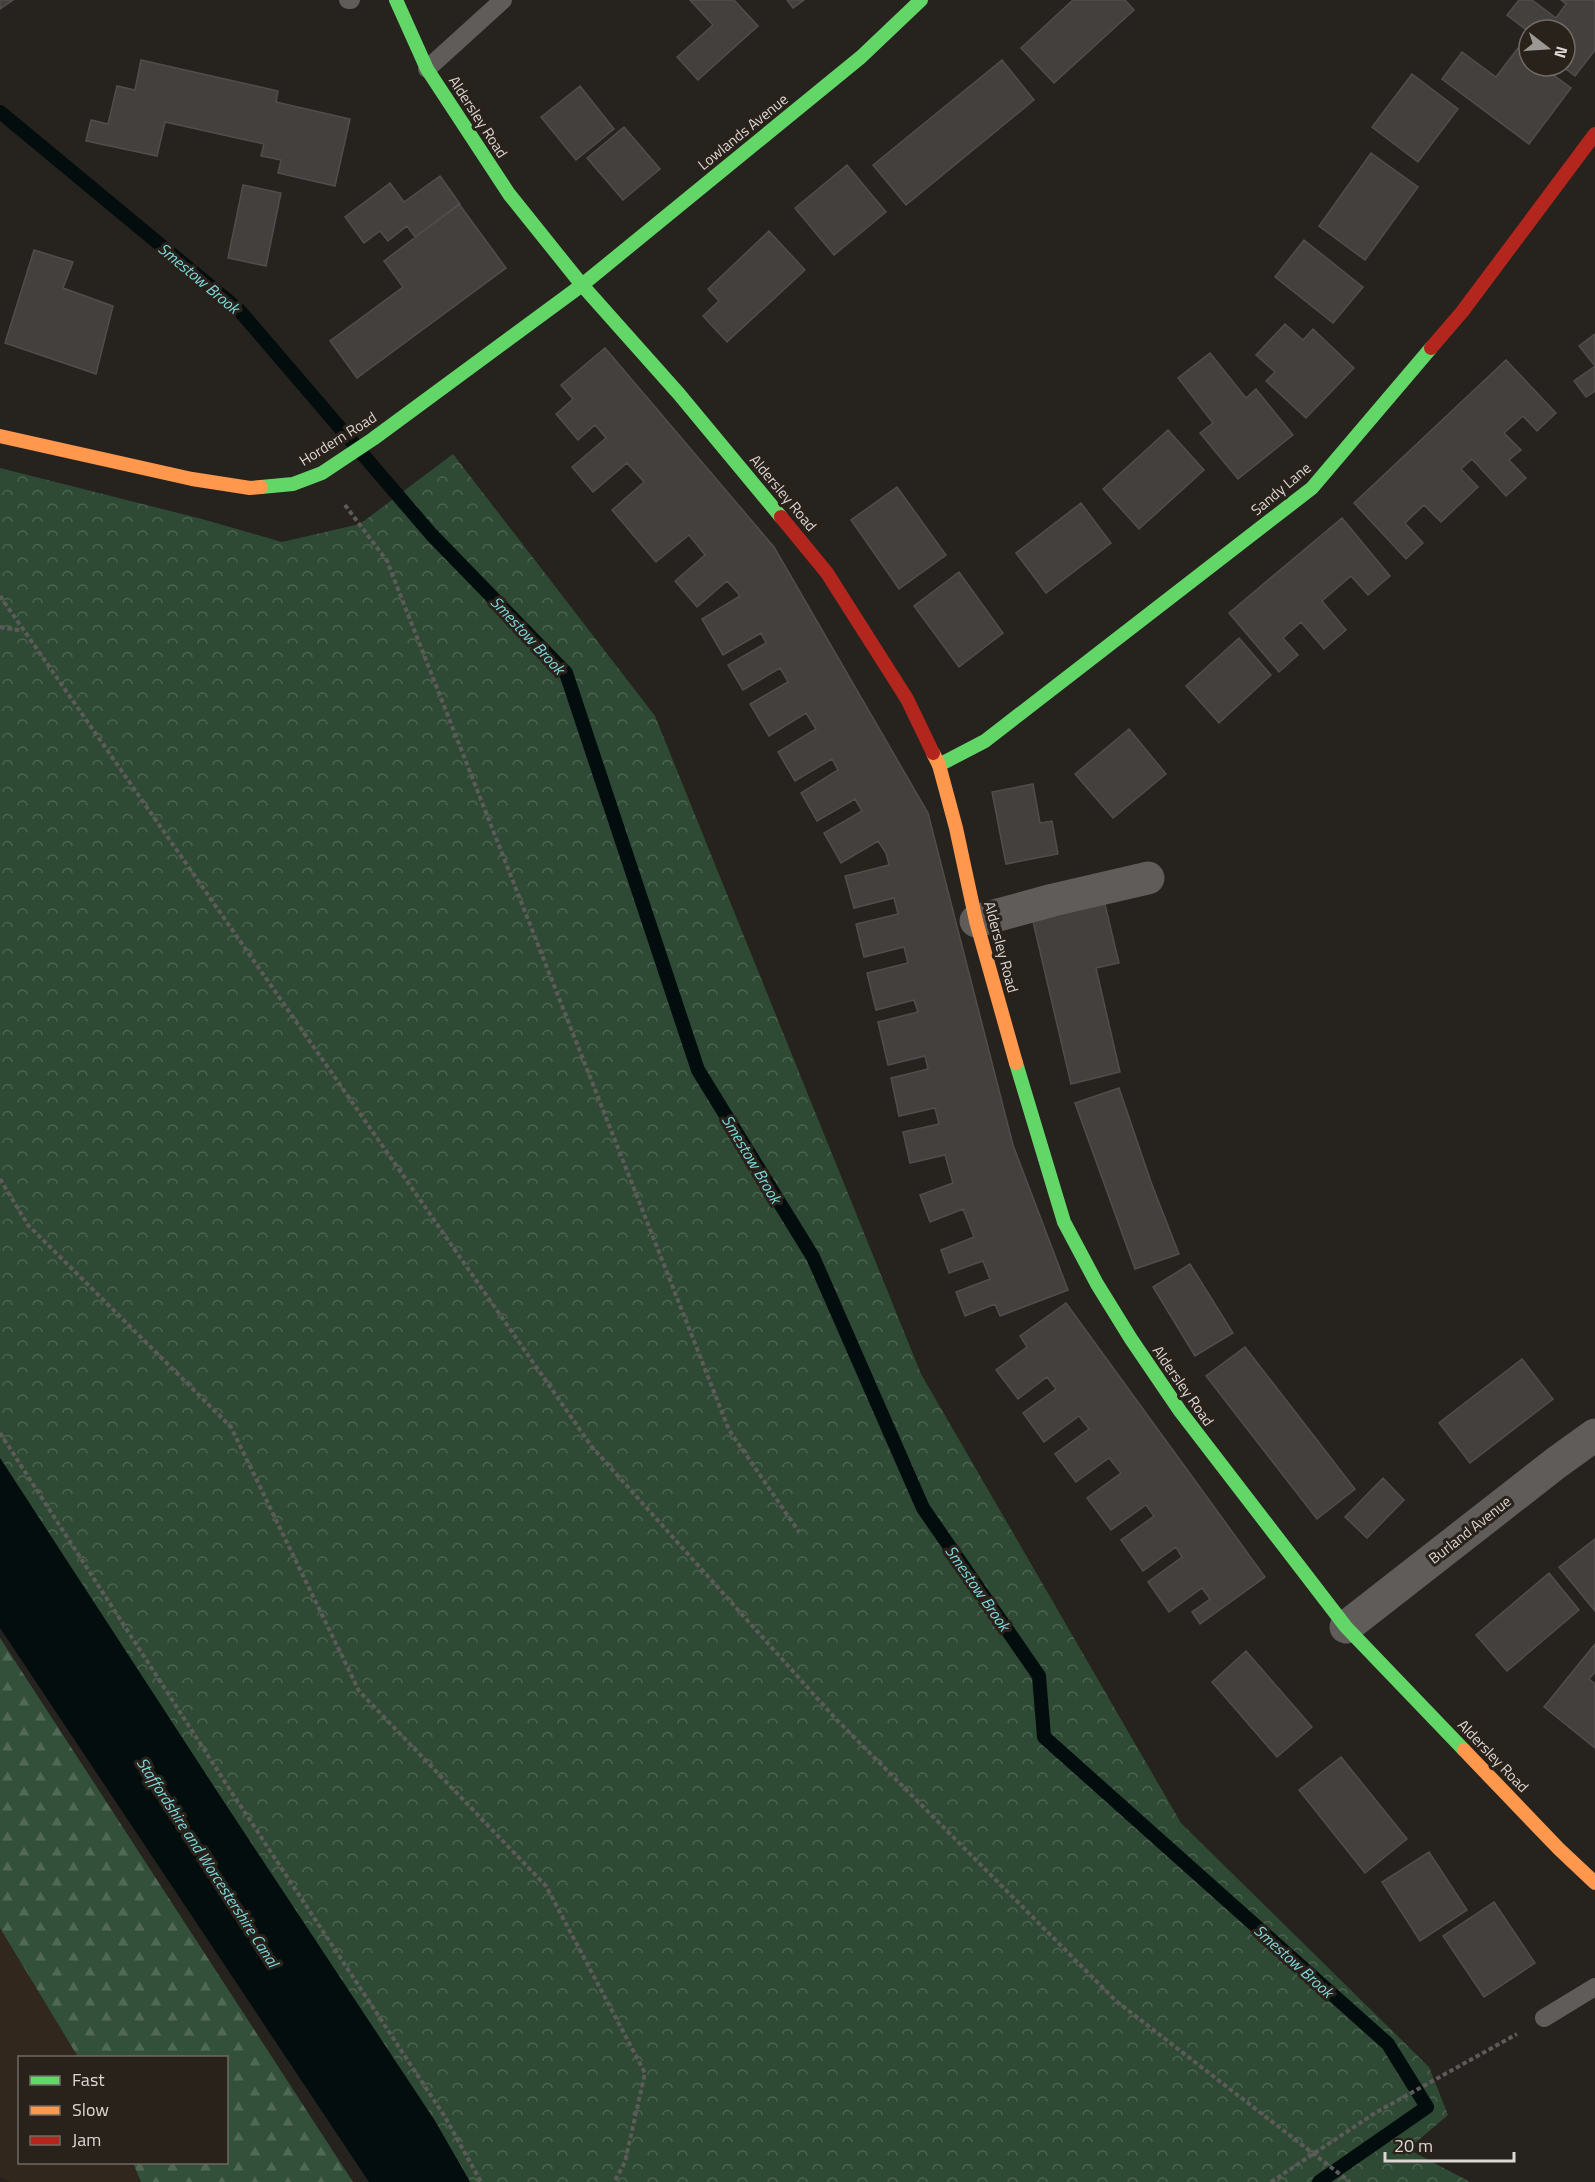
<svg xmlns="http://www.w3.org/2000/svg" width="1595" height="2182" font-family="'Titillium Web',sans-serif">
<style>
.built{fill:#32271d}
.forest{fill:url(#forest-firs)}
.park{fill:url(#park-crowns)}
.water{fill:#030d0e}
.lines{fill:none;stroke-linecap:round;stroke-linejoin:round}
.stream{stroke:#030d0e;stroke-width:14}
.building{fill:#44403e;stroke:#504d4c;stroke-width:1.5}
.path{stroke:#5d5b59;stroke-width:4;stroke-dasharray:4.5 3;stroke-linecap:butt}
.lane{stroke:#5f5c59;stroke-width:18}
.street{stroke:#5f5c59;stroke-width:33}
.fast{stroke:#63d668;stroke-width:14}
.slow{stroke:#ff974d;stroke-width:14}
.jam{stroke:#b3261e;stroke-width:14}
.labels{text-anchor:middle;stroke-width:6;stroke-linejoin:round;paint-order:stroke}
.street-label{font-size:15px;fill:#dcd7d3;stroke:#29221b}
.water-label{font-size:16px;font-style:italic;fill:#7edadf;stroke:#29221b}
</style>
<defs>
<pattern id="forest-firs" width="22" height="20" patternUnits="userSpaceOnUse" patternTransform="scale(1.5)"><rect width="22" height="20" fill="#33513a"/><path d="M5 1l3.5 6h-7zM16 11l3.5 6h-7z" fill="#506956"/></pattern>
<pattern id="park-crowns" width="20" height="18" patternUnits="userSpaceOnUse" patternTransform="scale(1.5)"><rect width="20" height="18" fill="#2e4a34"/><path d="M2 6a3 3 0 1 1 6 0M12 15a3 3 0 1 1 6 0" fill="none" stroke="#4c6350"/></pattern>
</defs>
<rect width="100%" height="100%" fill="#26221e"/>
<path class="built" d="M0,1928l78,129 -58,1v104l113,1 8,19h-131l-10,-5z"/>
<path class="forest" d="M0,1638l353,544h-212l-8,-19 93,-1v-104l-148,-1 -78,-129z"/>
<path class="park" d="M453,454l202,262 266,658 260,449 248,244 19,48 -40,34 62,33h-1000l-35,-61 -213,-322 -222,-341v-990l202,51 80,23 78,-18z"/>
<path class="water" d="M0,1458l222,341 213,322 35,61h-101l-369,-554z"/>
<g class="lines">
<path class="stream" d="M0,112l239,198 192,224 135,139 132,397 115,187 110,251 116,168 5,61 344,307 39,63 -108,75"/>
</g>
<path class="building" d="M0,0h13l-13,9z
M690,0h44l24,26 -60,54 -21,-23 36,-32z
M787,0h17l-11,8z
M1073,0h52l9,10 -80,73 -33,-35z
M1519,0h13l24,18 10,-14 -5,-4h34v50l-20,26 -13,-10h3v-36h-36v2l-22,-17z
M1518,48l11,9v9h12l30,22 -42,56 -87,-65 20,-27 34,25z
M141,60l137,31 -2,11 74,17 -15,67 -57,-13 3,-13 -20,-4 3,-12 -99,-22 -8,34 -71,-15 5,-21 17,4 9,-38 18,4z
M1002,60l32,40 -128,105 -33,-40z
M1412,74l46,35 -40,53 -46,-35z
M580,86l34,43 -38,31 -35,-43z
M624,127l36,42 -37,31 -36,-42z
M1371,153l47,34 -53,73 -46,-34z
M847,165l39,47 -52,43 -39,-47z
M440,176l20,28 -45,33 -8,-11 -19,15 -8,-10 -16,12 -19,-26 45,-34 14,19z
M243,185l38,8 -15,73 -38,-8z
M459,204l47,64 -149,110 -27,-37 73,-54 -19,-26z
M769,231l36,39 -78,72 -24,-26 16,-15 -11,-12z
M1304,240l59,47 -30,36 -58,-46z
M34,250l39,12 -10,26 50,18 -17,68 -91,-31z
M1285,324l18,16 10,-11 41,39 -48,50 -40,-37 9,-9 -19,-17z
M1595,334v57l-9,6 -12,-16 21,-15 -16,-20z
M605,348l169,199 154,266 85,332 55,145 -68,26 -5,-12 -30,12 -9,-24 34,-13 -7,-18 -34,12 -8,-23 33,-13 -11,-28 -33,13 -10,-27 33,-12 -8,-28 -35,8 -7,-31 36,-8 -4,-16 -36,8 -8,-38 37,-9 -3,-13 -37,9 -10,-43 40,-10 -4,-12 -38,10 -9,-37 41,-10 -4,-16 -40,10 -8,-33 42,-10 -4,-16 -40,10 -9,-32 44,-11 -3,-12 -8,-12 -37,22 -17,-30 38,-22 -7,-12 -38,22 -16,-28 37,-23 -6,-11 -37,22 -17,-29 38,-23 -10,-16 -37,23 -19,-32 38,-22 -8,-14 -37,22 -15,-25 38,-22 -5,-10 -38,22 -21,-36 38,-23 -3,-4 -10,-11 -30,26 -22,-26 30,-26 -16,-20 -33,27 -44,-52 32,-28 -17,-19 -34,29 -21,-25 34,-29 -11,-13 -17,15 -22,-26 17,-15 -12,-14z
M1210,353l36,45 10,-9 37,46 -55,44 -38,-46 13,-10 -35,-45z
M1506,360l50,53 -19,18 -14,-15 -19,17 17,17 -12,10 17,18 -20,18 -34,-37 -11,10 17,18 -37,35 -17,-17 -19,18 18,20 -17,16 -52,-56z
M1168,430l36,40 -65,59 -36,-40z
M897,487l49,68 -47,34 -48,-69z
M1081,503l30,40 -65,50 -30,-40z
M1342,518l48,58 -22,19 -17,-19 -29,25 24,29 -22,19 -23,-27 -18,16 15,17 -19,17 -50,-59z
M959,572l44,61 -44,34 -45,-61z
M1239,638l32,37 -52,48 -33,-37z
M1129,729l37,45 -53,44 -38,-44z
M1033,784l7,39 12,-2 6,33 -52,10 -14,-72z
M1103,896l16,67 -23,5 24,104 -49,12 -40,-171z
M1119,1088l32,94 28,72 -44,15 -60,-166z
M1190,1264l43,69 -38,23 -42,-69z
M1066,1303l199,274 -65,47 -8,-12 18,-13 -8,-11 -33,24 -21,-30 34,-25 -6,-10 -33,24 -22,-31 33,-24 -8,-11 -35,25 -24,-32 34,-25 -12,-15 -33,24 -21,-28 34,-25 -10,-13 -35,26 -21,-29 33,-24 -9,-12 -29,22 -22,-29 31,-23 -7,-11z
M1245,1347l110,142 -38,30 -111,-143z
M1522,1359l31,40 -83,64 -31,-40z
M1383,1478l21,22 -37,38 -22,-21z
M1595,1539v72l-36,-44z
M1549,1573l30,37 -72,61 -31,-36z
M1595,1644v28l-6,7 6,5v64l-51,-41z
M1246,1651l66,76 -35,30 -65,-75z
M1341,1757l66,82 -42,34 -66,-83z
M1429,1852l38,58 -47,31 -38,-59z
M1494,1902l41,61 -51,34 -41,-61z"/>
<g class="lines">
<path class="path" d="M345,505l42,56 342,869 70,102
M0,596l592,851 242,270 282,284 234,181
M0,627l23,4
M0,1179l28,46 203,202 128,264 187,195 99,187 -20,89 -11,20
M0,1433l234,363 211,321 36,65
M1271,2182l104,-69 142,-79"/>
<path class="lane" d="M348,0h3
M427,69l76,-69
M1544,2018l51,-31"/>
<path class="street" d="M976,921l77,-21 95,-22
M1346,1627l210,-164 39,-28"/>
<path class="fast" d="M396,0l31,69 82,125 73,91 97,109 102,123
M261,487l32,-3 29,-11 51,-34 209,-154 279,-228 60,-57
M939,765l46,-24 327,-253 119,-140
M1016,1063l48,159 33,62 34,55 49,72 166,216 118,123"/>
<path class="slow" d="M0,436l192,43 58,9 11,-1
M933,753l6,12 17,63 20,93 40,142
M1464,1750l95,99 36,34"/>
<path class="jam" d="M1431,348l31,-36 133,-178
M781,517l46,56 80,126 26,54"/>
</g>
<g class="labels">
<g class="street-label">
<text transform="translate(478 117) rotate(57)" y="5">Aldersley Road</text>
<text transform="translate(743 132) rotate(-39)" y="5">Lowlands Avenue</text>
<text transform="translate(338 439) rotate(-32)" y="5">Hordern Road</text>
<text transform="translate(1281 489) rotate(-40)" y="5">Sandy Lane</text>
<text transform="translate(783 493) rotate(50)" y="5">Aldersley Road</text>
<text transform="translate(1001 947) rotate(75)" y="5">Aldersley Road</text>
<text transform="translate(1183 1386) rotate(55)" y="5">Aldersley Road</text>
<text transform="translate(1470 1530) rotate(-38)" y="5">Burland Avenue</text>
<text transform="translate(1493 1756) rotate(46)" y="5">Aldersley Road</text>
</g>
<g class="water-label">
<text transform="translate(199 278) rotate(40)" y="6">Smestow Brook</text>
<text transform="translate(528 635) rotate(47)" y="6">Smestow Brook</text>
<text transform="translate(752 1159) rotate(59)" y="6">Smestow Brook</text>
<text transform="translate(978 1588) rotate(55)" y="6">Smestow Brook</text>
<text transform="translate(208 1862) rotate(57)" y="6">Staffordshire and Worcestershire Canal</text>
<text transform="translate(1294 1961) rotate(42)" y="6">Smestow Brook</text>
</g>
</g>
<rect x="18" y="2056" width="210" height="108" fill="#29221b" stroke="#716a65" stroke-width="1.5"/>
<rect x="30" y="2076" width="30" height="9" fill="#63d668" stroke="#716a65" stroke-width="1.5"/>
<text x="72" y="2086" font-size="18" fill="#dcd7d3">Fast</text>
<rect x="30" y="2106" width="30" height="9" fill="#ff974d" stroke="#716a65" stroke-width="1.5"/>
<text x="72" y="2116" font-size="18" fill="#dcd7d3">Slow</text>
<rect x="30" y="2136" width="30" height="9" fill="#b3261e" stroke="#716a65" stroke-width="1.5"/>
<text x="72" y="2146" font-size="18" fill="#dcd7d3">Jam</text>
<g transform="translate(1547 48) rotate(107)"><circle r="28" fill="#29221b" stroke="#716a65" stroke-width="1.5"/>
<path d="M0-4.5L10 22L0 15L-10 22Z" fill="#9c9894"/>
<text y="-9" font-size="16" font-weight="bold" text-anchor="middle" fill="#dcd7d3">N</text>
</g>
<path d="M1385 2152v9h129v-9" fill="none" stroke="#dcd7d3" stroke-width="3"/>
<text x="1394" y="2152" font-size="18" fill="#dcd7d3" stroke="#29221b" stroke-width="4.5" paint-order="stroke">20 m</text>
</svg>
